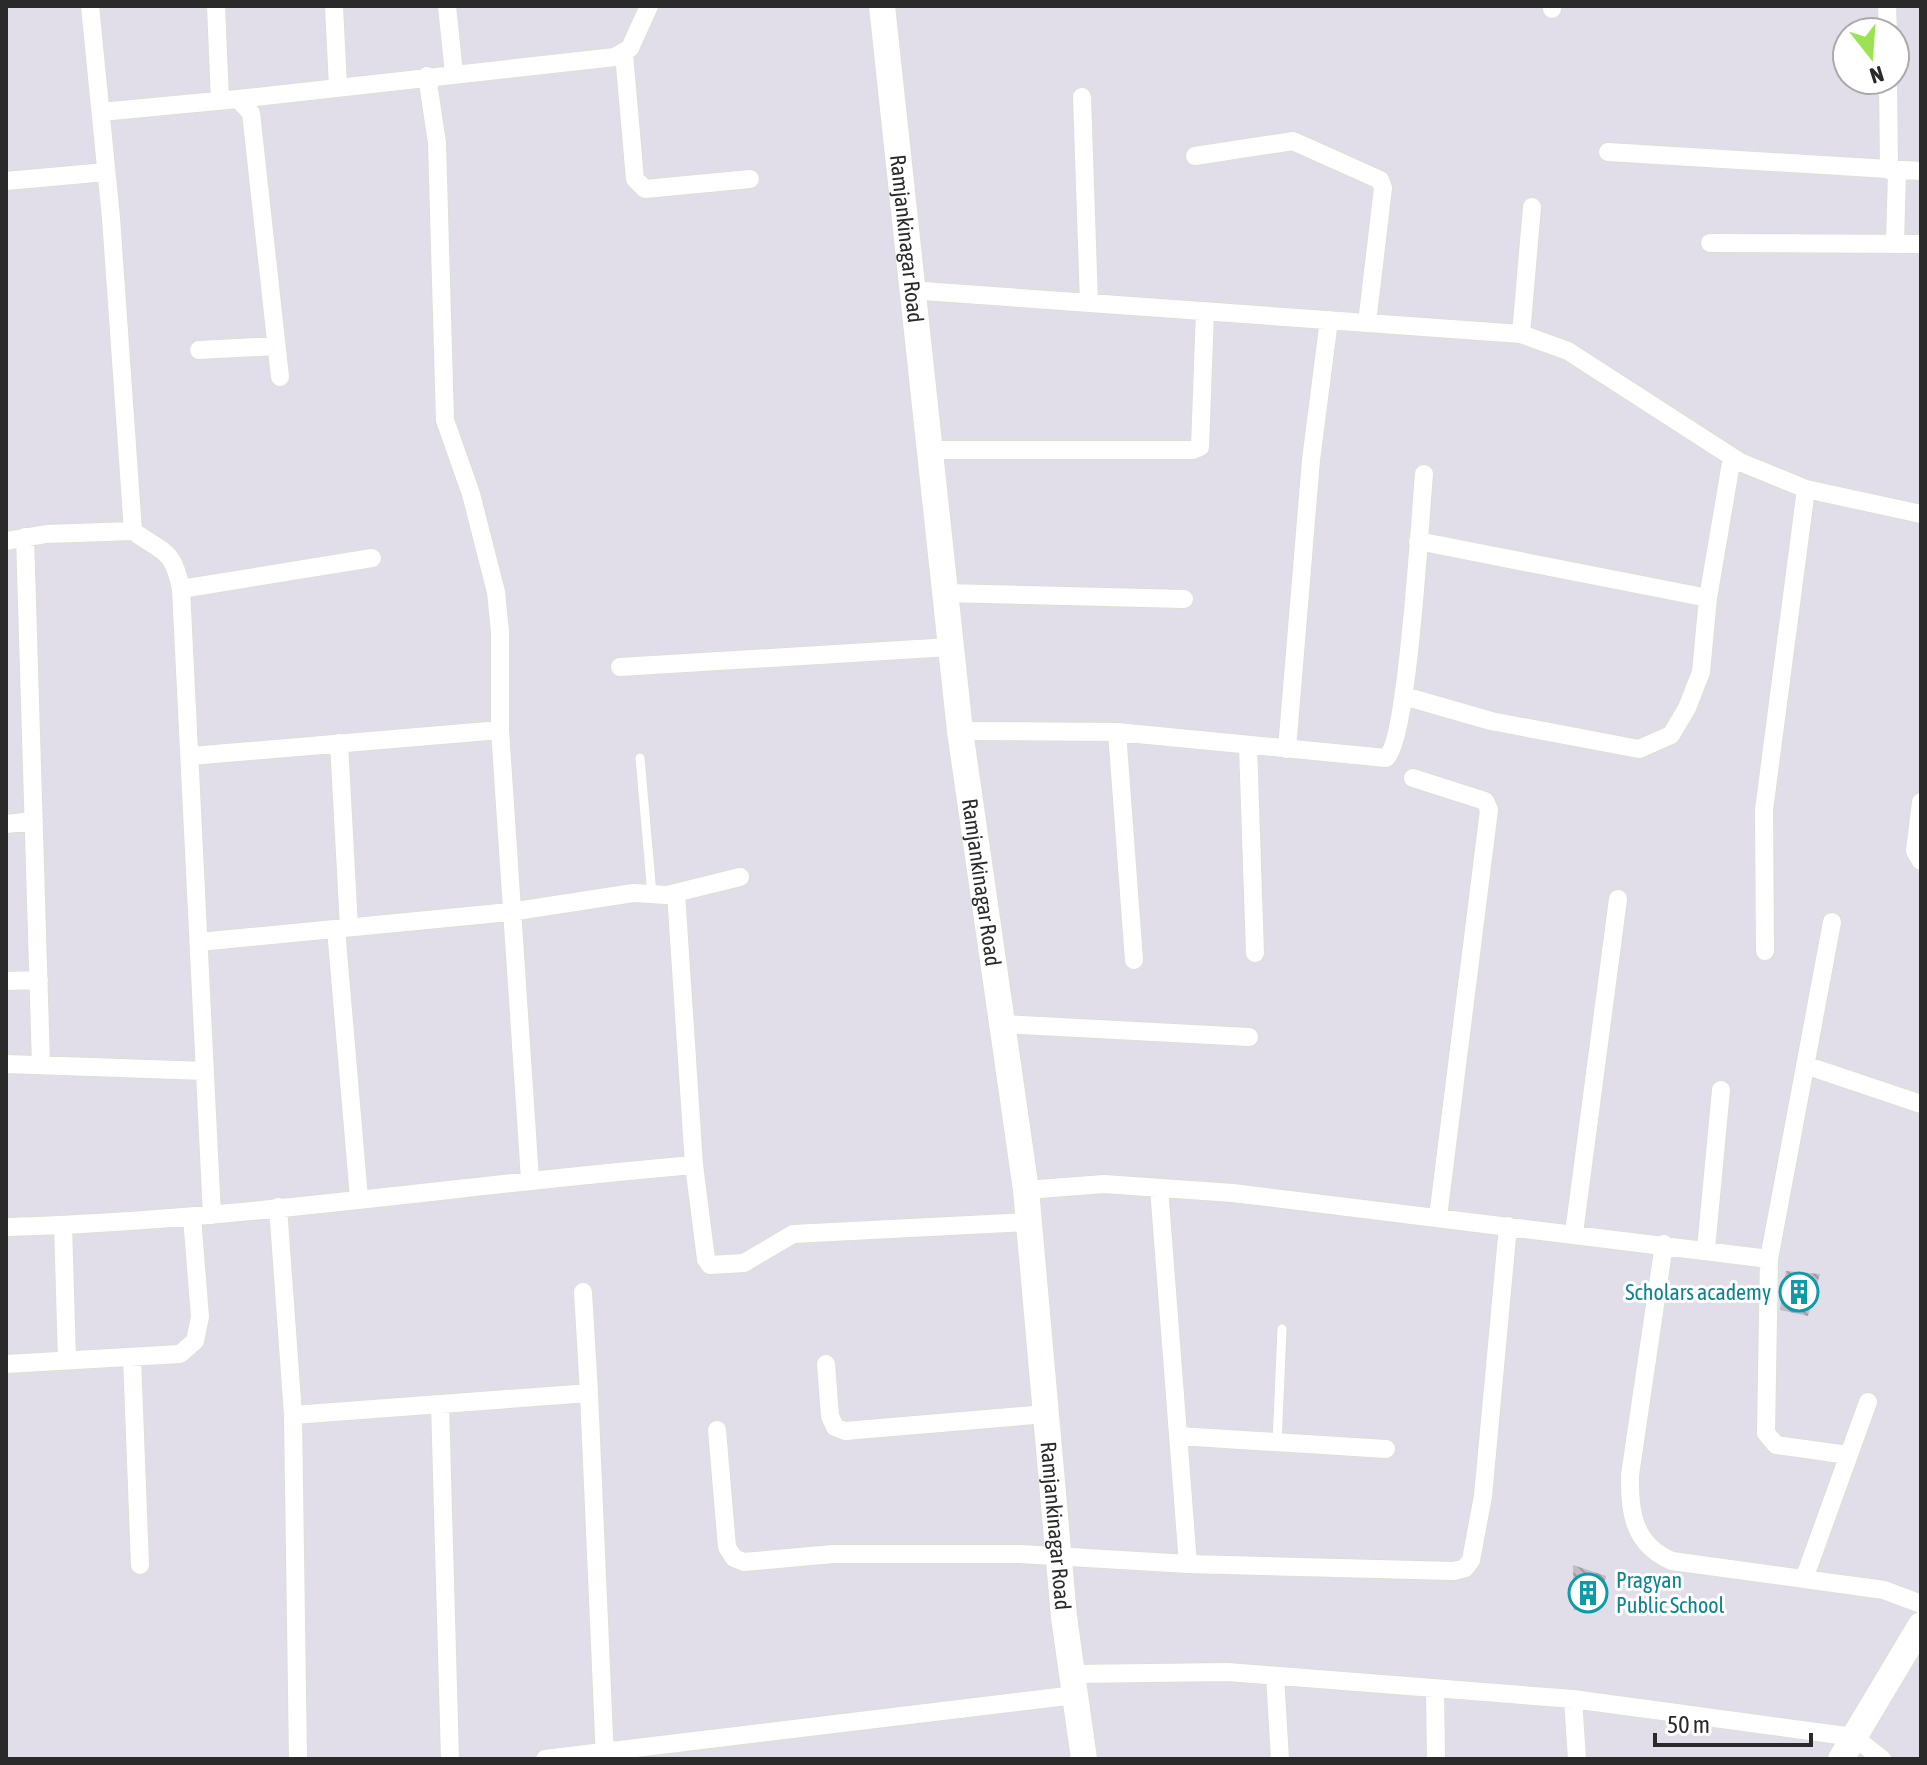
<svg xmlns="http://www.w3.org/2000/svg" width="1927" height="1765" font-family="'Asap Condensed',sans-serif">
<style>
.building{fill:url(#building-back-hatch)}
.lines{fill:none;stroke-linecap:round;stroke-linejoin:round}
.lane-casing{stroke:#dae1d3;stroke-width:11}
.street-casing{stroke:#dae1d3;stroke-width:20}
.secondary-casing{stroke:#dae1d3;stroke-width:28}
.lane{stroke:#fff;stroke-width:9}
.street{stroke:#fff;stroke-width:18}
.secondary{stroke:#fff;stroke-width:26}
.labels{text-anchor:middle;stroke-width:6;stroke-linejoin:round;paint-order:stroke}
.street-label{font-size:22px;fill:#2a2a2a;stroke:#fff}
.culture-label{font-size:22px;fill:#0d838f;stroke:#fff;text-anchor:end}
</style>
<defs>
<pattern id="building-back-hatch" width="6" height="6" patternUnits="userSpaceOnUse" patternTransform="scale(2)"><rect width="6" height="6" fill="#bfbcc6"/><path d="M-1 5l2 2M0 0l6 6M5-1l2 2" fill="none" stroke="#9b99a1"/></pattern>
</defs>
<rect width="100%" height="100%" fill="#e1deea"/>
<path class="building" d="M1786,1271l34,3 -12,42 -28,-6z
M1573,1565l33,11 -8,34h-24z"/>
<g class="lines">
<defs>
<path id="lane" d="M640,758l12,136
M1277,1442l5,-113"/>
<path id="street" d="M90,6l21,212 22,313c30,22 40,17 48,58l31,626
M216,6l4,95
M334,6l4,81
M447,6l7,68
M1887,6l1,26
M1552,9v-3
M624,54l11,125 10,10 105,-10
M427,76l10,67 8,277 26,74 25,98 4,40v98l30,449
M1888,80l1,90
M1082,97l7,206
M238,99l377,-42 15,-9 19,-42
M101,112l137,-13 13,14 29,264
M1608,152l313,19
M1195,156l98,-15 87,39 3,8 -16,135
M6,181l100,-9
M1710,243l211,1
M1895,244l2,-74
M909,290l612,44 47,17 172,111 66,27 115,25
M1521,334l11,-127
M199,350l77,-4
M928,450h265l7,-3 5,-136
M25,537l16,528
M6,541l40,-7 87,-3
M1418,541l290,57
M181,589l191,-31
M944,593l240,6
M620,667l330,-20
M1404,696l87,25 148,28 32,-14 16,-27 14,-36 7,-74 24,-141
M960,731l157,1 269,26c22,-18 34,-241 38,-284
M1117,732l17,228
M339,743l10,184
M1248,746l7,207
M1287,749l24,-289 18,-140
M191,756l309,-26
M1413,778l72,23 4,9 -51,407
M1921,802l-6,49 6,10
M6,824l28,-3
M676,893l18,272 12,94 4,6 34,-2 49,-29 236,-12
M1832,922l-63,337 -3,174 10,12 72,10
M336,929l23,269
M199,942l311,-30 123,-19 34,2 73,-18
M1765,951l-1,-141 42,-321
M6,981l33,-1
M1003,1024l246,13
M6,1064l199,7
M1805,1065l116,39
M1159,1188l29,376
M1026,1190l78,-6 129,9 536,66
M278,1207l15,208 5,344
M63,1225l4,135
M6,1227c230,-6 459,-43 688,-62
M1574,1233l44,-334
M1664,1244l-34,231c-1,38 4,70 42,86l212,29 37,14
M1706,1249l15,-159
M583,1292l6,101
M132,1357l8,208
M6,1364l174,-10 15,-13 5,-24 -8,-100
M826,1364l4,52 5,11 10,4 201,-17
M440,1404l10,355
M293,1415l296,-22 16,366
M717,1430l10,117 7,11 10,4 89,-8h187l168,10 266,7 11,-3 6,-8 12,-64 25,-270
M1178,1436l208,13
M1804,1579l64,-177
M1072,1674l156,-2 345,27 281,38 28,22
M1275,1676l5,83
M1435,1690l1,69
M1573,1699l4,60
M545,1759l530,-64"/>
<g id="secondary">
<path id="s1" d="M882,6l78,725 66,459 38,427 20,142"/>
<path d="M1841,1759l80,-134"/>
</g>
</defs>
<use href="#lane" class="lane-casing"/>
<use href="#street" class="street-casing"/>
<use href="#secondary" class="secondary-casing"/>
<use href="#lane" class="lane"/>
<use href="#street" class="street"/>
<use href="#secondary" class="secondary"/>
</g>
<defs>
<symbol id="building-ring" viewBox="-11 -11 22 22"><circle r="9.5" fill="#fff" stroke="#0f9aa8" stroke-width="1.5"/><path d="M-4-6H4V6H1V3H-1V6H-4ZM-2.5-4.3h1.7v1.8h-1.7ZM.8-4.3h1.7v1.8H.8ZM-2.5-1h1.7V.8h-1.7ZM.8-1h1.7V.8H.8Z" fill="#0f9aa8"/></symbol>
</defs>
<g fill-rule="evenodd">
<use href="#building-ring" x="1777" y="1270" width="44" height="44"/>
<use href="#building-ring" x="1566" y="1571" width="44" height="44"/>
</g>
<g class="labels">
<g class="street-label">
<text dy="8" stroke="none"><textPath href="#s1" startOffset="234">Ramjankinagar Road</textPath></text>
<text dy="8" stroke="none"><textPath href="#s1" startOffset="882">Ramjankinagar Road</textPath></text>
<text dy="8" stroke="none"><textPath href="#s1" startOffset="1530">Ramjankinagar Road</textPath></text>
</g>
<g class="culture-label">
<text x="1771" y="1300">Scholars academy</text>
<text x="1616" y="1588" text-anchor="start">Pragyan<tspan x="1616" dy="25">Public School</tspan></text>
</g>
</g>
<rect width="1927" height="1765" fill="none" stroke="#2a2a2a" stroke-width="16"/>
<g transform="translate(1871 56) rotate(163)"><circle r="38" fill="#ffffff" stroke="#aaaaaa" stroke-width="2"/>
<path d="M0-6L14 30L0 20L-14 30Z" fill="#9be352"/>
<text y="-12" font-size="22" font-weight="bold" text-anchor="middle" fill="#2a2a2a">N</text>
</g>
<path d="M1655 1733v12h156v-12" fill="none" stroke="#2a2a2a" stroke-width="4"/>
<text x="1667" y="1733" font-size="24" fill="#2a2a2a" stroke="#ffffff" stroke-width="6" paint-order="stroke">50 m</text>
</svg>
